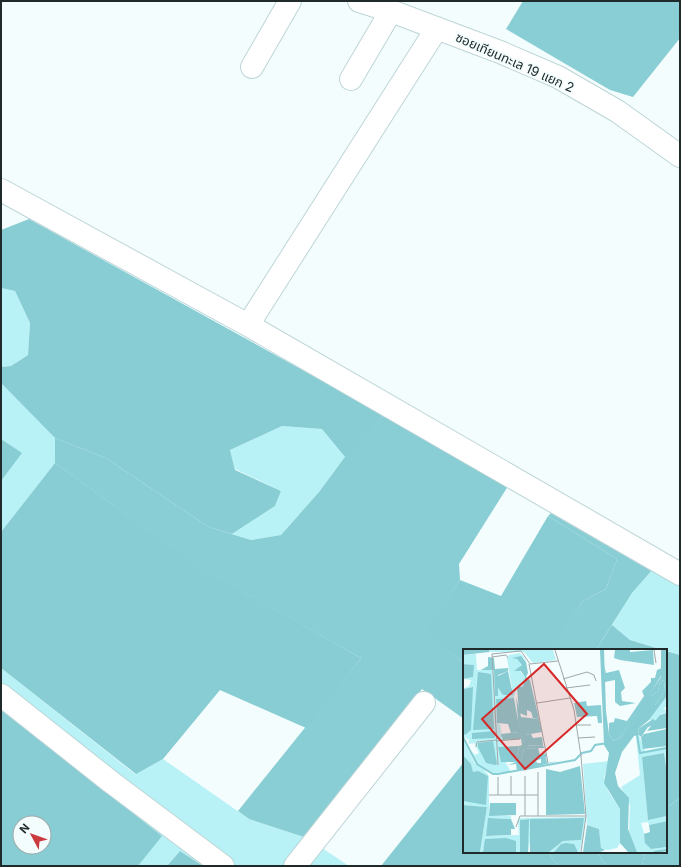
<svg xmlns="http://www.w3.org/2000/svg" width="681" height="867" font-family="Inter,'Noto Sans Thai',sans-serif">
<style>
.green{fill:#b8f2f7}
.forest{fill:#88ced4}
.water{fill:#87cdd3;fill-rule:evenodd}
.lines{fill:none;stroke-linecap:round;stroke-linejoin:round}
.minor-casing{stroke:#bdd5d7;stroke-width:24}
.minor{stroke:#fff;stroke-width:22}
.labels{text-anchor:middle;stroke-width:4;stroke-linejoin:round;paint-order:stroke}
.street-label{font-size:13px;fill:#212a2b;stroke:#f4fdfe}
.inset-river{fill:none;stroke:#87cdd3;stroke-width:2}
.inset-road{fill:none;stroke:#a0a9aa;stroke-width:1}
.view{fill:#d62828;fill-opacity:0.15;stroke:#d62828;stroke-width:2}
.inset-edge{fill:none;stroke:#212a2b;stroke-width:2}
</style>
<rect width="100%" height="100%" fill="#f4fdfe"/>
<path class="green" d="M1,288l14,3 15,32 -2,32 -17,11 -10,1z
M1,383l54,55v25l-54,69v-51l20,-28 -20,-14z
M282,426l40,3 23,28 -26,35 -38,43 -30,5 -19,-6 43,-28 6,-15 -46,-22 -5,-19z
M653,569l27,14v72l-50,-15 -18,-15 20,-32z
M1,668l134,106 28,-15 86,60 58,19 42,28h-146l-23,-15 -13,15h-29l23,-30 -160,-126z"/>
<path class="forest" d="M523,1h157v37l-47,59 -23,-7 -104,-61z
M384,415l126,68 -51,81 1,16 -36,55 40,27v57l-42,-30 -115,149 -58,-19 -11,-8 123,-153 -161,-90 -145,-105v-25l51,20 103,69 42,13 30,-5 38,-43 34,-46z
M555,509l98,60 -21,24 -36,57h-44l5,-12 26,-37 23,-12 11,-30 -69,-43z
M680,798v68h-38l3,-14h21v-44z
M548,852h49l9,14h-48z"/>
<path class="water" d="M29,219l355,196 -39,42 -23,-28 -40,-3 -52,24 5,20 46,21 -6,15 -43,28 -23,-7 -103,-69 -51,-20 -54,-55v-16l10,-1 17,-11 2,-32 -15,-32 -14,-3v-58z
M1,439l21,14 -21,28z
M55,463l146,105 160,90 -55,70 -86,-38 -57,69 -27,15 -135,-106v-136z
M548,516l69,43 -11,30 -23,12 -25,37 -6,12h-88v12l-41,-27 37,-55 41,16z
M612,625l18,15 33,10h-67z
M666,651l14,4v143l-14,10z
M1,710l161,126 -24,30h-137zM20,823h24v24h-24z
M464,762v90h84l10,14h-177z
M180,851l23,15h-36z
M597,852h48l-3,14h-36z"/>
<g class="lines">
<defs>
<path id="minor" d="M359,1l32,10 109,41 58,25 59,34 63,45
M252,67l38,-66
M351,79l40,-68
M1,190l247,135 432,249
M248,325l189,-297
M1,695l110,87 112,84
M295,866l129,-163"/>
</defs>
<use href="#minor" class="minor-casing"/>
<use href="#minor" class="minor"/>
</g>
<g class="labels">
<g class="street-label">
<text transform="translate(515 62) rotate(24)" y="5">ซอยเทียนทะเล 19 แยก 2</text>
</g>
</g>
<g transform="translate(463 649)">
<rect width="204" height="204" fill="#f4fdfe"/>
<path d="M26,1h64l3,10 -23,3 -9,-11h-35zM57,4l5,5 1,4 -2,-4h-7l5,7 -2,6 5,6 -2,10h-6l-3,11 -18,1 1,24 3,1 4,23 -6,1 13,24 -18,1 -16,-10 -6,-12 4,4 4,-2 -5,-10 -5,1v-4l-6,-4 9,-49 -9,2 6,-3 2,-6 -8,-1 10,-2v-12l-10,-1v-9l13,-1 1,16h17l4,25 -1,-7 6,5 9,-5 -5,-29 2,-4zM204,47v10l-3,2 3,5 -6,1 -5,7 -7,-1zM176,86l6,16 22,-5v28l-3,-21 -22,4 6,62 19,-3v5l-18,4 -1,-3 -7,1 7,23 3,3 16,-2v5h-30l-8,-19 1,-28 -9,-18 19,-12 -4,-38zM0,90l12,25 7,3 7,9v39l22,1v3l-22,-1 -3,18 33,-1 -1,-15 3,-2 65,-1 -6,35 -19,-8 -7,8h-5l14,-11 18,-1 -51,1 -2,11v-33h-5l-3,6v27h-4v-11l-33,7v4h-3l7,-45 -24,-2 14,-32h-4l-2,-9 -8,-9zM146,112l-5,16 4,14 12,18v34l-3,5 -9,2 -7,-1 -2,-20 -12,-4 -4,-61z" fill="#b8f2f7"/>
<path d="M152,1h15v2l23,-2 1,15 -34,-5 -6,-2zM25,8l6,1 1,11 13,-1v3l-10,4v21h-3l-1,-26h-13l7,-4zM141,16l2,8 13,-3 6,18 -4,4 1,9 14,2 -16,3 -5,-4v-22l-10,2zM199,19l-1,8 -19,31 -21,30 -8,4 -4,-7v-11l5,-1 1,-4 12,3 17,-25 -2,-5 9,-9v-4h4l2,-8zM201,31l1,11 -10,14h-3l-2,-2 1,-7 7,-5 2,-9zM53,47l5,21 18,2 3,13 -17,3v8l3,3 15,-1 1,3 -20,1 -4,15 16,-4 1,3h4v-5l5,-1 1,6 12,-2 -42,10 -1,-7 -8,1 8,-3 3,-16 3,-1 -1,-6 -18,1 -2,-6 18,-2zM123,52l1,5 14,-1 1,18h-4l-1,-7 -20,1 -3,-14zM190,70l3,2 -2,4 -6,2 -7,10 -2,-2 -1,-6zM124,176l12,4 2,19 4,2 -5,2h-17z" fill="#88ced4"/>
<path d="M0,1h26v2l-26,3zM137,1h4l2,61 3,23 4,7 8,-4 40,-60v-27h6v46l-18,24 -11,9 1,6 -5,1 -12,16 -7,21 3,13 11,12 -1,31 9,23h-9l-8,-9v-34l-16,-26 5,-30 -5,-8zM201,31l1,11 -10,14h-3l-1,-9 7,-5 2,-9zM58,7l5,6 2,11 -2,4 4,3 9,39 -6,-1 -2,-6 -4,-2v6l-8,-3 -2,-26h6l2,-10 -4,-6h-7l8,-6 -5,-6 -5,-1zM0,15l11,1 -1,12 -10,2zM45,22l5,24h-10l-7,-10v-8zM15,23l13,2 3,55 -21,1zM10,38l-2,43 -6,5 -2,-3v-43zM51,49l6,34 -9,1 -3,-9 -11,-1 -1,-24zM204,64v15l-20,3 13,-16zM204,80v17l-24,3 -2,-12 3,-3zM31,82l1,7 -23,1v-6zM68,85l2,4 9,-1 1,8 -18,1v-11zM30,92l4,23 -2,1 -9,-2 -8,-16v-4zM56,97l-3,16h-15l-3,-15zM75,99l2,7 6,-2v4l-27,10 5,-18zM201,104l3,21v42l-19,4 -6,-63zM0,106l8,9 2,8 5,-1 10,5 -2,29 -23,-4zM117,117l5,48 -39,1v-46l14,3zM27,154h26v12l-27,1zM0,156l24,2 -7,45h-17zM25,169l23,1 4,10h-4v6l-25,1zM121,169l-3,22 -18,1 -14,11h-19v-33zM66,170l-1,33h-8v-32zM204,172v26l-16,2 -6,-6 -1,-9 6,-2 -1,-7zM43,189l10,3v11h-33l2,-13zM103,194l8,1 4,8h-24l7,-8z" fill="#87cdd3" fill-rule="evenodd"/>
<path class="inset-river" d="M174,86l3,18 27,-5M0,88l14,27 16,10h5l77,-14 7,-7 9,-2 4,-6 13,-2M191,203l13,-2"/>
<path class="inset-road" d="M92,1l19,60 7,46 5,60 -5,36M191,1l2,13M29,8l14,-2 2,3M66,15l19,99M100,30l24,-7 7,3 2,6M103,39l24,-3M74,54l33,-5M113,76h15M115,89l17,-1M33,92l24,-2M13,98l1,-5 19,-2M35,116l-6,-111 29,-3 9,13 28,-3M75,123v23M62,127v40M26,146h49v21M35,146v-18M48,146v-19M53,178l4,-11h66"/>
<path class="view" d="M81,15l43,50 -62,55 -43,-50z"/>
<rect width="204" height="204" class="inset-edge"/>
</g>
<rect width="681" height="867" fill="none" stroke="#212a2b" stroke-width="4"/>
<g transform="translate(32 835) rotate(311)"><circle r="19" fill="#f4fdfe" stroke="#a0a9aa"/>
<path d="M0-3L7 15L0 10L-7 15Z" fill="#ca3a3f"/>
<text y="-6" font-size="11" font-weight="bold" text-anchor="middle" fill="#212a2b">N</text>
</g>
</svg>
